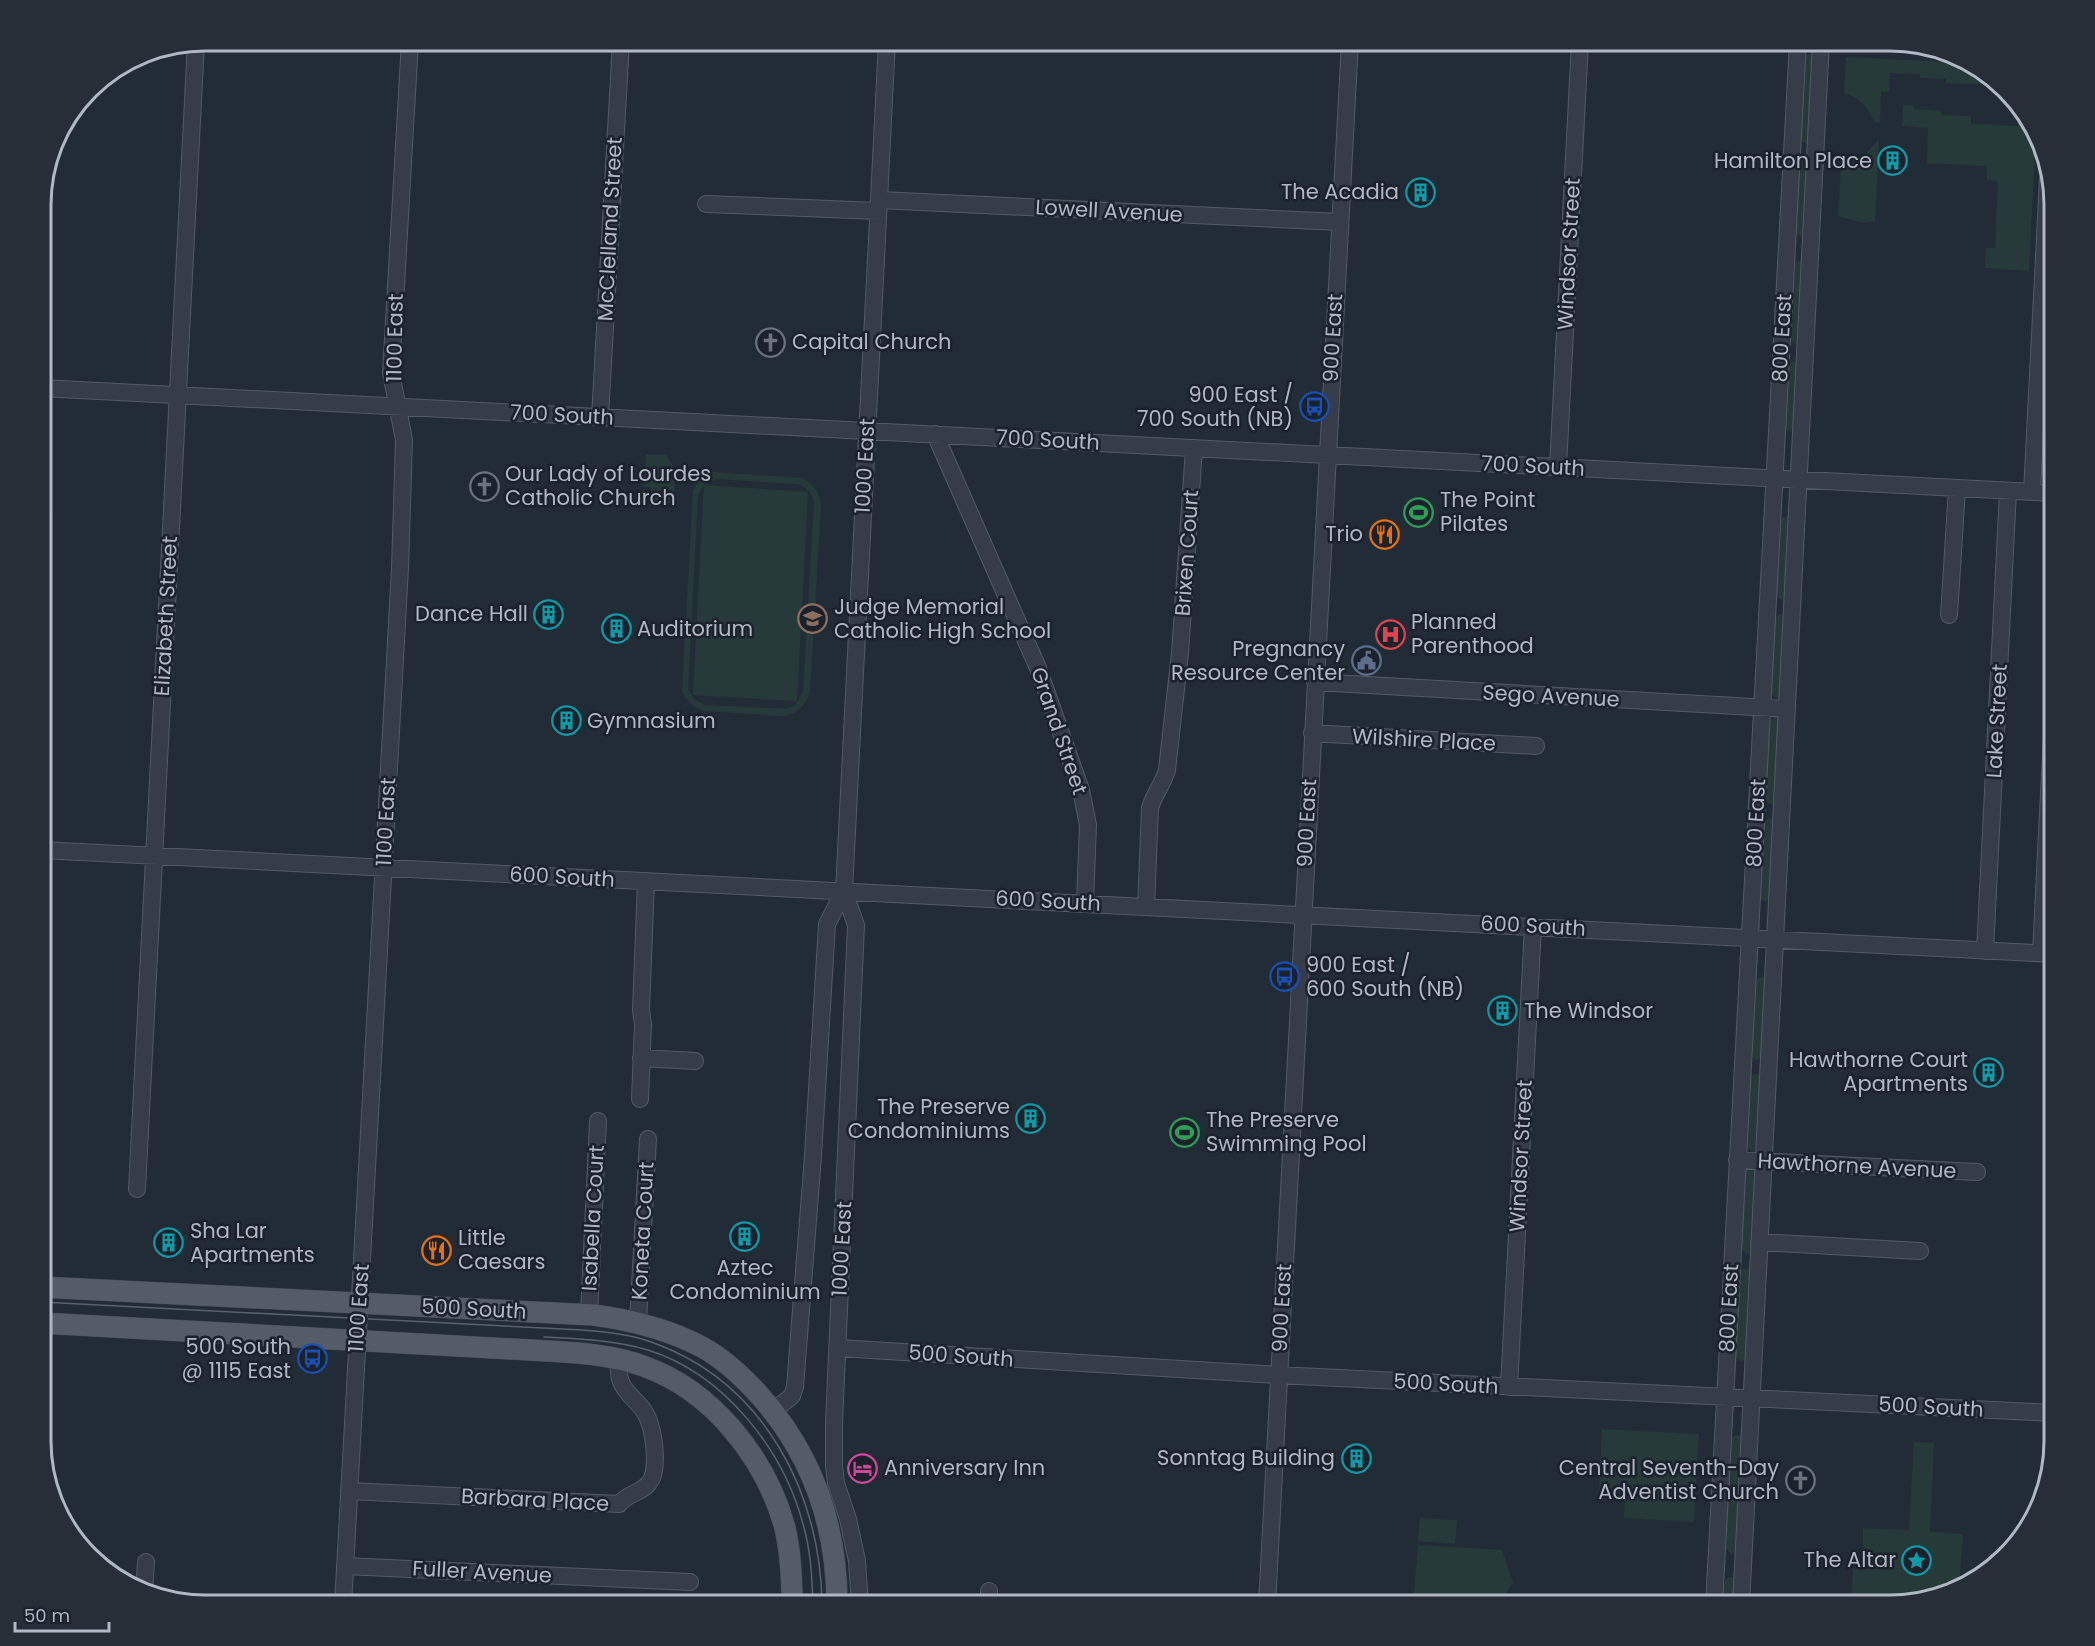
<svg xmlns="http://www.w3.org/2000/svg" width="2095" height="1646" font-family="Poppins,sans-serif">
<style>
.green{fill:#273a3a;fill-rule:evenodd}
.water{fill:#394960}
.lines{fill:none;stroke-linecap:round;stroke-linejoin:round}
.minor-casing{stroke:#535b65;stroke-width:18}
.major-casing{stroke:#3f4651;stroke-width:22}
.minor{stroke:#363d48;stroke-width:16}
.major{stroke:#545c68;stroke-width:21}
.tram{stroke:#58626e;stroke-width:1.5}
.labels{text-anchor:middle;stroke-width:5;stroke-linejoin:round;paint-order:stroke}
.poi-label{font-size:21px;fill:#b0b8c4;stroke:#1b222c;text-anchor:start}
.street-label{font-size:21px;fill:#b0b8c4;stroke:#1b222c}
.rim{fill:none;stroke:#b0b8c4;stroke-width:3}
</style>
<rect width="100%" height="100%" fill="#222c37"/>
<path class="green" d="M1809,54h4l-5,89 -8,-2 4,-84z
M1846,57l120,6 34,21 -54,-1v-4l-26,-1v-4l-30,-1 -1,18h-8l-1,32 -6,-1c-6,-15 -14,-24 -30,-29z
M1903,105h11v4l27,2v4l30,1v8l47,2v-11l7,1 11,15 -7,140 -44,-3 1,-20h9l3,-67 -11,-1v-14l-60,-3 1,-35 -26,-2z
M1879,139l-4,82 -11,2 -26,-7 3,-49 18,-7z
M1802,160h5l-2,75 -4,2 -6,-4 4,-71z
M1798,261h4l-4,83 -2,1 -7,-4 5,-77z
M1796,360l2,1 -5,71 -8,-2 3,-67z
M646,455h20l9,15 -1,34 -23,-4v-13h-7z
M712,472l90,6c13,7 17,14 19,27l-11,187c-5,15 -13,22 -28,24l-78,-5 -11,-5 -11,-13 11,-202 6,-10zM716,479l80,5c10,2 15,8 18,18l-11,190 -7,12 -10,5 -81,-4 -11,-6 -6,-10 10,-194 6,-10 -11,210 104,6 11,-209 -104,-7z
M1788,516l2,1 -4,82h-7l-3,-4 4,-74 2,-3z
M1780,614h3l-4,84h-3l-6,-5 5,-76z
M1775,717l4,1 -4,86c-5,1 -8,-1 -10,-5l4,-77z
M1769,818l7,3 -5,78 -6,2 -5,-2 4,-76z
M1762,976l5,3 -4,79 -8,2 -4,-7 4,-72z
M1755,1074l6,1 -3,74 -5,2 -6,-3 -1,-4 4,-67z
M1752,1168l4,1 -5,84 -5,1 -5,-6 4,-74 2,-5z
M1747,1268l5,3 -5,89 -6,1 -5,-4 4,-84 1,-3z
M1602,1429l97,5 -5,88 -70,-4 1,-25 -26,-1z
M1740,1435l4,2 -7,115 -6,2 -5,-6 5,-108 3,-4z
M1914,1442l20,1 -4,89 33,2 -4,55 -69,16h-39l2,-36h10v-41l46,2z
M1420,1518l37,2 -2,24 -37,-3z
M1418,1545l84,5 11,32 -15,23h-85z
M1728,1577l6,1 2,27h-14l2,-22z"/>
<path class="water" d="M1180,1121h12l-2,23h-11z"/>
<g class="lines">
<defs>
<path id="minor" d="M879,200l461,22
M706,204l172,7
M41,388l2013,105
M600,417l21,-376
M935,434l103,234 43,122 7,35 -3,78
M1558,467l22,-426
M2032,492l16,-314
M1949,615l8,-127
M1315,682l472,27
M1312,733l224,13
M41,850l2013,104
M1146,907l4,-99c4,-14 13,-24 17,-38l13,-117 14,-205
M1985,951l23,-460
M2041,953l11,-220
M641,1058l54,3
M640,1099l3,-75 -2,-14 5,-129
M1737,1160l240,12
M137,1189l59,-1147
M1759,1242l161,9
M589,1315l9,-194
M638,1322l10,-183
M838,1348l440,27 776,38
M1509,1387l24,-461
M773,1411l19,-15 3,-9 18,-231 14,-232 17,-33
M349,1491l270,13c7,-10 23,-11 30,-21 11,-13 5,-57 -5,-72 -6,-9 -19,-18 -23,-29 -3,-7 -2,-15 -3,-23
M345,1566l345,16
M144,1593l2,-31
M343,1605l57,-1037 4,-128 -13,-67 19,-332
M860,1605l-3,-44 -9,-42 -12,-36 -2,-17v-43l22,-498 -12,-34 43,-850
M989,1605v-14
M1267,1605l83,-1564
M1714,1605l84,-1564
M1741,1605l80,-1564"/>
<path id="major" d="M41,1287l553,28c37,5 74,14 108,32 22,12 42,31 59,50 52,59 76,130 76,208
M41,1323l507,28c32,2 65,4 95,15 69,24 123,92 142,162 6,26 7,52 7,77"/>
</defs>
<use href="#minor" class="minor-casing"/>
<use href="#major" class="major-casing"/>
<use href="#minor" class="minor"/>
<use href="#major" class="major"/>
<path class="tram" d="M41,1302l541,28c24,2 49,4 72,13 110,40 167,150 168,262
M544,1337c35,2 70,3 104,13 76,24 135,99 155,174 8,27 9,54 10,81"/>
</g>
<defs>
<symbol id="building-ring" viewBox="-11 -11 22 22"><circle r="9.5" fill="#1b222c" stroke="#0f9aa8" stroke-width="1.5"/><path d="M-4-6H4V6H1V3H-1V6H-4ZM-2.5-4.3h1.7v1.8h-1.7ZM.8-4.3h1.7v1.8H.8ZM-2.5-1h1.7V.8h-1.7ZM.8-1h1.7V.8H.8Z" fill="#0f9aa8"/></symbol>
<symbol id="church-ring" viewBox="-11 -11 22 22"><circle r="9.5" fill="#1b222c" stroke="#6b7280" stroke-width="1.5"/><path d="M-1.2-6h2.4v3.5h3.3v2.4h-3.3V6h-2.4V-.1h-3.3v-2.4h3.3Z" fill="#6b7280"/></symbol>
<symbol id="bus-ring" viewBox="-11 -11 22 22"><circle r="9.5" fill="#1b222c" stroke="#1a4fb4" stroke-width="1.5"/><path d="M-5-6H5V4H4V6H2V4H-2V6H-4V4H-5ZM-3.5-4V0h7V-4ZM-3.5 1.2v1.5H-2V1.2ZM2 1.2v1.5H3.5V1.2Z" fill="#1a4fb4"/></symbol>
<symbol id="stadium-ring" viewBox="-11 -11 22 22"><circle r="9.5" fill="#1b222c" stroke="#2e9e5b" stroke-width="1.5"/><path d="M0-5a6.5 5 0 1 0 0 10a6.5 5 0 1 0 0-10ZM-3.5-1.8h7v3.6h-7Z" fill="#2e9e5b"/></symbol>
<symbol id="restaurant-ring" viewBox="-11 -11 22 22"><circle r="9.5" fill="#1b222c" stroke="#e8710a" stroke-width="1.5"/><path d="M-5-6h1v4h1v-4h1v4h1v-4h1v5L-1.5 .5V6h-2V.5L-5-1ZM5-6V6H3V1.5H1.5Q1.5-4 5-6Z" fill="#e8710a"/></symbol>
<symbol id="school-ring" viewBox="-11 -11 22 22"><circle r="9.5" fill="#1b222c" stroke="#8d6e63" stroke-width="1.5"/><path d="M0-5L7-2L0 1L-7-2ZM-4 1L0 2.5L4 1V4Q0 6-4 4Z" fill="#8d6e63"/></symbol>
<symbol id="hospital-ring" viewBox="-11 -11 22 22"><circle r="9.5" fill="#1b222c" stroke="#e0444e" stroke-width="1.5"/><path d="M-5-5h3v3.5h4V-5h3V5h-3V1.5h-4V5h-3Z" fill="#e0444e"/></symbol>
<symbol id="civic-ring" viewBox="-11 -11 22 22"><circle r="9.5" fill="#1b222c" stroke="#5c6f8a" stroke-width="1.5"/><path d="M-.6-6.5H3V-4.5H.6V-3L4-1V1h2V6H-6V1h2V-1L-.6-3ZM-1.2 2.5V6h2.4V2.5Z" fill="#5c6f8a"/></symbol>
<symbol id="hotel-ring" viewBox="-11 -11 22 22"><circle r="9.5" fill="#1b222c" stroke="#d1479c" stroke-width="1.5"/><path d="M-6-4.5h1.5V1H6V5H4.5V3h-9V5H-6ZM-4 0a1.8 1.8 0 1 1 3.6 0ZM.5 0V-2.5h3Q6-2.5 6 0Z" fill="#d1479c"/></symbol>
<symbol id="sight-ring" viewBox="-11 -11 22 22"><circle r="9.5" fill="#1b222c" stroke="#0f9aa8" stroke-width="1.5"/><path d="M0-6L1.8-2.2L6-1.7L2.9 1.2L3.7 5.4L0 3.3L-3.7 5.4L-2.9 1.2L-6-1.7L-1.8-2.2Z" fill="#0f9aa8"/></symbol>
</defs>
<g fill-rule="evenodd">
<use href="#building-ring" x="1876" y="144" width="33" height="33"/>
<use href="#building-ring" x="1404" y="176" width="33" height="33"/>
<use href="#church-ring" x="754" y="326" width="33" height="33"/>
<use href="#bus-ring" x="1298" y="390" width="33" height="33"/>
<use href="#church-ring" x="468" y="470" width="33" height="33"/>
<use href="#stadium-ring" x="1402" y="496" width="33" height="33"/>
<use href="#restaurant-ring" x="1368" y="518" width="33" height="33"/>
<use href="#building-ring" x="532" y="598" width="33" height="33"/>
<use href="#school-ring" x="796" y="602" width="33" height="33"/>
<use href="#building-ring" x="600" y="612" width="33" height="33"/>
<use href="#hospital-ring" x="1374" y="618" width="33" height="33"/>
<use href="#civic-ring" x="1350" y="644" width="33" height="33"/>
<use href="#building-ring" x="550" y="704" width="33" height="33"/>
<use href="#bus-ring" x="1268" y="960" width="33" height="33"/>
<use href="#building-ring" x="1486" y="994" width="33" height="33"/>
<use href="#building-ring" x="1972" y="1056" width="33" height="33"/>
<use href="#building-ring" x="1014" y="1102" width="33" height="33"/>
<use href="#stadium-ring" x="1168" y="1116" width="33" height="33"/>
<use href="#building-ring" x="728" y="1220" width="33" height="33"/>
<use href="#building-ring" x="152" y="1226" width="33" height="33"/>
<use href="#restaurant-ring" x="420" y="1234" width="33" height="33"/>
<use href="#bus-ring" x="296" y="1342" width="33" height="33"/>
<use href="#building-ring" x="1340" y="1442" width="33" height="33"/>
<use href="#hotel-ring" x="846" y="1452" width="33" height="33"/>
<use href="#church-ring" x="1784" y="1464" width="33" height="33"/>
<use href="#sight-ring" x="1900" y="1544" width="33" height="33"/>
</g>
<g class="labels">
<g class="poi-label">
<text x="1872" y="168" text-anchor="end">Hamilton Place</text>
<text x="1399" y="199" text-anchor="end">The Acadia</text>
<text x="792" y="349">Capital Church</text>
<text x="1293" y="402" text-anchor="end">900 East /<tspan x="1293" dy="24">700 South (NB)</tspan></text>
<text x="505" y="481">Our Lady of Lourdes<tspan x="505" dy="24">Catholic Church</tspan></text>
<text x="1440" y="507">The Point<tspan x="1440" dy="24">Pilates</tspan></text>
<text x="1363" y="541" text-anchor="end">Trio</text>
<text x="834" y="614">Judge Memorial<tspan x="834" dy="24">Catholic High School</tspan></text>
<text x="528" y="621" text-anchor="end">Dance Hall</text>
<text x="1411" y="629">Planned<tspan x="1411" dy="24">Parenthood</tspan></text>
<text x="637" y="636">Auditorium</text>
<text x="1345" y="656" text-anchor="end">Pregnancy<tspan x="1345" dy="24">Resource Center</tspan></text>
<text x="587" y="728">Gymnasium</text>
<text x="1306" y="972">900 East /<tspan x="1306" dy="24">600 South (NB)</tspan></text>
<text x="1524" y="1018">The Windsor</text>
<text x="1968" y="1067" text-anchor="end">Hawthorne Court<tspan x="1968" dy="24">Apartments</tspan></text>
<text x="1010" y="1114" text-anchor="end">The Preserve<tspan x="1010" dy="24">Condominiums</tspan></text>
<text x="1206" y="1127">The Preserve<tspan x="1206" dy="24">Swimming Pool</tspan></text>
<text x="190" y="1238">Sha Lar<tspan x="190" dy="24">Apartments</tspan></text>
<text x="458" y="1245">Little<tspan x="458" dy="24">Caesars</tspan></text>
<text x="745" y="1275" text-anchor="middle">Aztec<tspan x="745" dy="24">Condominium</tspan></text>
<text x="291" y="1354" text-anchor="end">500 South<tspan x="291" dy="24">@ 1115 East</tspan></text>
<text x="1335" y="1465" text-anchor="end">Sonntag Building</text>
<text x="884" y="1475">Anniversary Inn</text>
<text x="1779" y="1475" text-anchor="end">Central Seventh-Day<tspan x="1779" dy="24">Adventist Church</tspan></text>
<text x="1896" y="1567" text-anchor="end">The Altar</text>
</g>
<g class="street-label">
<text transform="translate(1109 211) rotate(3)" y="7">Lowell Avenue</text>
<text transform="translate(610 229) rotate(-87)" y="7">McClelland Street</text>
<text transform="translate(1569 254) rotate(-87)" y="7">Windsor Street</text>
<text transform="translate(395 338) rotate(-89)" y="7">1100 East</text>
<text transform="translate(1333 338) rotate(-87)" y="7">900 East</text>
<text transform="translate(1782 338) rotate(-87)" y="7">800 East</text>
<text transform="translate(562 415) rotate(3)" y="7">700 South</text>
<text transform="translate(1048 440) rotate(3)" y="7">700 South</text>
<text transform="translate(865 466) rotate(-87)" y="7">1000 East</text>
<text transform="translate(1533 466) rotate(3)" y="7">700 South</text>
<text transform="translate(1187 553) rotate(-86)" y="7">Brixen Court</text>
<text transform="translate(166 616) rotate(-87)" y="7">Elizabeth Street</text>
<text transform="translate(1551 696) rotate(3)" y="7">Sego Avenue</text>
<text transform="translate(1997 721) rotate(-87)" y="7">Lake Street</text>
<text transform="translate(1059 731) rotate(71)" y="7">Grand Street</text>
<text transform="translate(1424 740) rotate(3)" y="7">Wilshire Place</text>
<text transform="translate(386 822) rotate(-87)" y="7">1100 East</text>
<text transform="translate(1307 823) rotate(-87)" y="7">900 East</text>
<text transform="translate(1756 823) rotate(-87)" y="7">800 East</text>
<text transform="translate(562 877) rotate(3)" y="7">600 South</text>
<text transform="translate(1048 901) rotate(3)" y="7">600 South</text>
<text transform="translate(1533 926) rotate(3)" y="7">600 South</text>
<text transform="translate(1521 1156) rotate(-87)" y="7">Windsor Street</text>
<text transform="translate(1857 1166) rotate(3)" y="7">Hawthorne Avenue</text>
<text transform="translate(593 1218) rotate(-87)" y="7">Isabella Court</text>
<text transform="translate(643 1231) rotate(-87)" y="7">Koneta Court</text>
<text transform="translate(842 1249) rotate(-87)" y="7">1000 East</text>
<text transform="translate(359 1308) rotate(-86)" y="7">1100 East</text>
<text transform="translate(1282 1308) rotate(-87)" y="7">900 East</text>
<text transform="translate(1729 1308) rotate(-87)" y="7">800 East</text>
<text transform="translate(474 1309) rotate(3)" y="7">500 South</text>
<text transform="translate(961 1356) rotate(4)" y="7">500 South</text>
<text transform="translate(1446 1384) rotate(3)" y="7">500 South</text>
<text transform="translate(1931 1407) rotate(3)" y="7">500 South</text>
<text transform="translate(535 1500) rotate(3)" y="7">Barbara Place</text>
<text transform="translate(482 1572) rotate(3)" y="7">Fuller Avenue</text>
</g>
</g>
<path d="M0 0H2095V1646H0ZM205 51H1890A154 154 0 0 1 2044 205V1441A154 154 0 0 1 1890 1595H205A154 154 0 0 1 51 1441V205A154 154 0 0 1 205 51Z" fill="#272e38" fill-rule="evenodd"/>
<path class="rim" d="M205 51H1890A154 154 0 0 1 2044 205V1441A154 154 0 0 1 1890 1595H205A154 154 0 0 1 51 1441V205A154 154 0 0 1 205 51Z"/>
<path d="M15 1622v9h94v-9" fill="none" stroke="#b0b8c4" stroke-width="3"/>
<text x="24" y="1622" font-size="18" fill="#b0b8c4" stroke="#1b222c" stroke-width="4.5" paint-order="stroke">50 m</text>
</svg>
